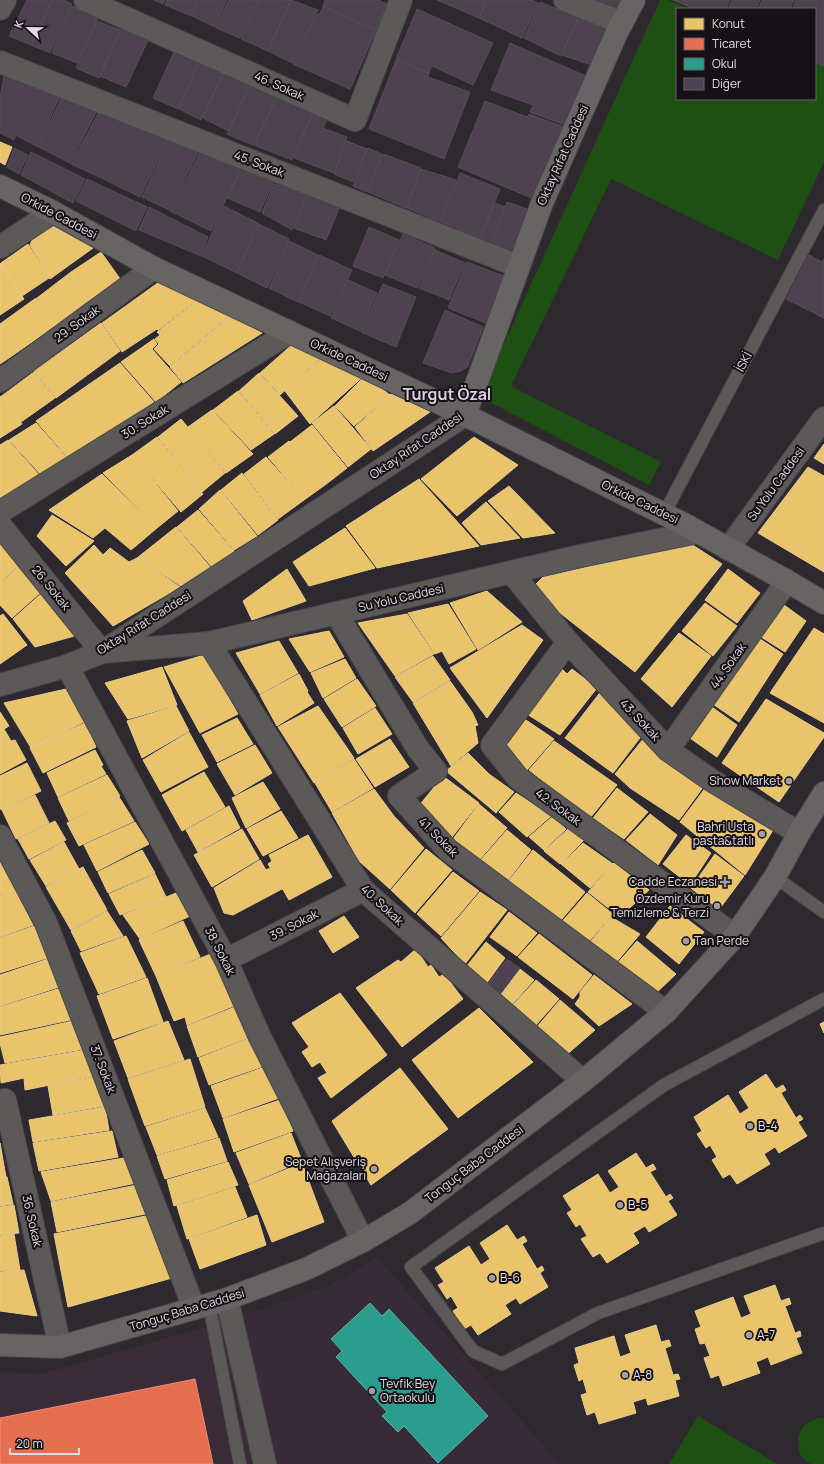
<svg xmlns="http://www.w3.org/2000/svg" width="824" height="1464" font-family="Manrope,sans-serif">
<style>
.commercial{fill:#3a2c36}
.built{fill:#372b38}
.green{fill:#1f5013}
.homes{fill:#e9c46a;stroke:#e7cb8e}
.shops{fill:#e76f51;stroke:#e58f7c}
.schools{fill:#2a9d8f;stroke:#61b0a8}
.building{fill:#4e4250;stroke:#534f53}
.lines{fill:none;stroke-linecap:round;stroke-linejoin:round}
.lane-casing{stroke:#4a464a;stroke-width:14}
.street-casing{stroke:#4a464a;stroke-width:24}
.secondary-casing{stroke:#4a464a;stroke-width:24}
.lane{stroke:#5c5959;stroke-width:12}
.street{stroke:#5c5959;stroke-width:22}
.secondary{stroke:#676464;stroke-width:22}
.poi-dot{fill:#a29da3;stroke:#151116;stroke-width:1.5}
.labels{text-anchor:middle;stroke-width:4;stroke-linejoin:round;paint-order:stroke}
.street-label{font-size:12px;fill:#e1dbe2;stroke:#151116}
.poi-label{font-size:12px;fill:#e1dbe2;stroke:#151116;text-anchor:start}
.district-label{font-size:16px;font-weight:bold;fill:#dcd0de;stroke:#151116}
</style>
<rect width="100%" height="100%" fill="#2e292e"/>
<path class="commercial" d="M236,1318l24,146h-260v-92l41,2z"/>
<path class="built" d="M377,1257l183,207h-300l-24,-146 95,-33z"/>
<path class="green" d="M660,0h8l21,9h-12v90h138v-37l9,4v96l-46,98 -167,-81 -100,207 150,76 -12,23 -169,-88z
M698,1416l79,48h-108z
M819,1418h5v46c-4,0 -9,0 -13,0 -16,-5 -16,-29 -6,-39 4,-4 9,-5 14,-7z"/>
<path class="homes" d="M0,142l12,5 -7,18 -5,-3z
M53,226l40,22 -43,31 -20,-34 2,-5z
M28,244l21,34 -27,18 -21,-33z
M101,252l22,31 -33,20 -19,-31z
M1,263l23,36 -24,16v-51z
M71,272l17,29 -33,25 -18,-28z
M162,280l36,19 -40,31 -1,-1 -35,23 -20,-29z
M36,298l19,28 -49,34 -6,-8v-28z
M199,299l30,17 -59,50 -16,-17 5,-5 -4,-5 5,-4 -3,-3z
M230,316l32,17 -79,50 -13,-16z
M101,323l19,28 -64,47 -22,-27z
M154,339l3,5 -5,5 29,33 -25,20 -35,-40z
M294,343l29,13 -43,39 -20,-22z
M0,353l6,7 -6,4z
M323,357l43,17 -56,50 -25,-33z
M120,363l34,39 -86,56 -32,-37z
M34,372l21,26 -34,24 -18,-27z
M259,373l39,43 -23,18 -36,-43z
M365,376l25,19 -36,31 -19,-20z
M238,391l36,43 -23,16 -38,-40z
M391,394l39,18 -57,39 -18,-24z
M3,395l19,29 -22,14v-41z
M334,406l37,43 -23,18 -36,-44z
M212,410l41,44 -27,19 -38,-46z
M181,419l44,54 -23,19 -44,-55z
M36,423l31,35 -25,18 -33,-36z
M312,425l35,43 -22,17 -35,-43z
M157,437l46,57 -22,18 -49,-57z
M474,437l44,28 -61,51 -36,-37z
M8,440l33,37 -39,23 -2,-3v-52z
M289,441l36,44 -21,15 -36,-43z
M824,444v20l-10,-6z
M132,455l46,56 -21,17 -54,-55z
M266,457l38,43 -26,19 -34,-45z
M808,467l16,9v96l-66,-39z
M242,473l36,47 -20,15 -37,-45z
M102,474l55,54 -26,22 -26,-22 -12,10 -44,-28z
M419,479l60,67 -102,22 -31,-42z
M509,486l46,47 -32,5 -35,-37z
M220,490l37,46 -23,14 -35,-41z
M486,502l34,36 -39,7 -19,-22z
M198,510l36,41 -22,16 -35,-40z
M52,515l42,26 -28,25 -29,-30z
M176,527l35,41 -30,18 -44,-28z
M345,528l30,40 -66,18 -16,-24z
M0,541l21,22 -21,20z
M691,544l31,20 -87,108 -99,-78v-10l7,-7z
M94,545l9,10 7,-7 19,14 8,-4 43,29 -67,39 -48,-53z
M21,564l21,27 -30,27 -12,-13v-21z
M287,569l19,32 -54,19 -9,-19z
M728,569l32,24 -23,30 -32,-23z
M487,591l35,31 -44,28 -28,-47z
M43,592l35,43 -43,12 -22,-28z
M780,602l26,19 -21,31 -27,-17z
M705,603l32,23 -24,30 -31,-25z
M448,604l28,45 -27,15 -7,-13 -7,3 -27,-41z
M3,614l24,31 -27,19v-48z
M407,614l27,40 -39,22 -37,-53z
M522,625l21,15 -56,78 -37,-50z
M814,628l10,6v89l-54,-30z
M329,631l15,26 -34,15 -21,-33z
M679,633l32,23 -39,51 -31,-28z
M757,637l26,17 -44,68 -29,-20z
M279,641l19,32 -38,21 -24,-41z
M204,655l34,59 -38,19 -36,-66z
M433,656l17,24 -37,22 -18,-25z
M345,659l11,19 -33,20 -12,-25z
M559,666l8,8 5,-5 25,19 -37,47 -33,-21z
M162,667l15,38 -49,14 -23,-36z
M299,674l9,17 -1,1 7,11 -37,23 -17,-31z
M357,679l19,27 -34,21 -18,-28z
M450,681l22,31 6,13 -3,1 3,17 -27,23 -38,-63z
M66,689l18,33 -53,26 -27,-45z
M602,690l44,40 -33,43 -48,-35z
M766,699l58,34v4l-45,65 -57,-39z
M709,705l28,20 -20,32 -30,-21z
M176,706l13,25 -47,27 -15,-37z
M318,706l36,52 -40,25 -36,-56z
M375,708l17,26 -34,20 -15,-26z
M0,712l9,14 -5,3 7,12 4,-1 11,20 -26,14z
M237,718l16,26 -36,18 -15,-27z
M523,718l31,21 -27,31 -24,-21 4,-15z
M85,723l11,24 -53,26 -13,-25z
M189,732l19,35 -47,25 -18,-32z
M648,733l56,53 -25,34 -49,-32 -15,-14z
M390,739l19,28 -34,20 -19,-28z
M554,741l63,44 -27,33 -61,-48z
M255,745l17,28 -37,22 -18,-31z
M95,750l8,15 -2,1 5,8 -48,23 -11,-24z
M468,753l21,21 25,18 -18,21 -50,-42z
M354,759l19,29 -41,24 -17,-29z
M27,763l14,28 -40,19 -1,-3v-31z
M204,772l21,35 -43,24 -20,-36z
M107,775l13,21 -51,25 -11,-23z
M443,776l36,27 -27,34 -34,-30z
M263,782l17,27 -34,19 -14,-30z
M706,787l69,40 -30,48 -65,-53z
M617,788l31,24 -24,27 -31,-21z
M374,789l20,27 30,32 -34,41 -31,-28 -27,-48z
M516,793l35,23 -24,21 -28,-25z
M35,795l14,28 -33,16 -14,-29z
M119,797l15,24 -55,25 -12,-23z
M479,804l28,24 -27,31 -27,-20z
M229,806l11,22 -42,24 -12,-22z
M281,811l17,27 -35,18 -16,-27z
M650,814l27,21 -19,30 -32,-25z
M552,817l14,12 -22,21 -15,-13z
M55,821l11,19 -37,19 -11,-20z
M135,822l14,22 -52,27 -13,-26z
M242,829l17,30 -47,28 -18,-32z
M568,829l16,11 -24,24 -16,-13z
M507,830l24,20 -25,33 -27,-21z
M308,835l24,42 -43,23 -21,-36 4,-3 -3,-6z
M686,835l25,18 -21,32 -27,-21z
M64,842l15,27 -33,17 -16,-26z
M583,843l30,21 -23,24 -29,-24z
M426,849l26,21 -37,43 -24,-23z
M142,850l13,23 -47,20 -10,-21z
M533,850l52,42 -24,28 -53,-38z
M715,854l29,22 -26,35 -27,-23z
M260,860l6,10 4,-2 12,21 -49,26 -9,-2 -10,-25z
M0,862l15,28 -15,5z
M614,863l35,27 -29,27 -32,-25z
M83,867l24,43 -36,20 -25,-43z
M453,872l26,19 -38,45 -24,-22z
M155,874l11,23 -46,18 -11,-21z
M15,890l18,35 -33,12v-41z
M480,892l27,18 -42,54 -24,-26z
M176,893l14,23 -50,23 -17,-24z
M587,893l26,21 -27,31 -27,-20z
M670,906l34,26 -25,32 -33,-27z
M107,911l16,25 -42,15 -10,-20z
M509,912l28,21 -20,23 -27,-19z
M344,916l15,21 -26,16 -14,-22z
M611,917l29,17 -26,31 -27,-19z
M183,921l17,36 -44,19 -17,-36z
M34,926l13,32 -47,15v-35z
M539,934l53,41 -19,24 -55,-42z
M126,936l20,41 -47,17 -19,-41z
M637,941l39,33 -23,22 -38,-30z
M486,942l19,16 -19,26 -20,-17z
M416,949l12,18 3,-2 8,12 5,-3 19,25 -61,48 -46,-59 42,-28 3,2z
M213,953l23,52 -49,20 -2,-8 -11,4 -18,-45z
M48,959l11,28 -59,19v-31z
M520,969l14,11 -24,27 -11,-10z
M594,975l38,29 -33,22 -24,-22 5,-7v-5z
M147,978l16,44 -50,17 -16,-43z
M536,980l23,19 -24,27 -23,-20z
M61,988l14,31 -75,16v-28z
M340,993l47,62 -56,43 -13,-20 9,-5 -7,-11 -8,5 -10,-15 7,-5 -17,-24z
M560,1000l35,30 -31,27 -28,-29z
M235,1007l15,30 -52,20 -11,-31z
M479,1008l54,54 -75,56 -46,-58z
M73,1021l11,28 -79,14 -5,-20v-6z
M168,1021l16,39 -56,18 -14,-37z
M824,1022v11l-4,-9z
M250,1038l14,28 -55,19 -10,-27z
M85,1050l10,26 -70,14 -1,-12 -23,5 -1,-18z
M190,1059l15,48 -60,19 -17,-47z
M265,1067l14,31 -56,20 -12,-32z
M400,1068l48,61 -77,56 -39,-64z
M766,1074l10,15 7,-4 3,5 -5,3 15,25 4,-3 3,4 -5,3 9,14 -28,17 -4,-6 -11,7 6,10 -33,20 -7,-10 -7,4 -11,-18 5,-3 -7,-12 -4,3 -9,-14 5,-3 -8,-14 34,-22 12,19 9,-6 -10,-16z
M95,1077l9,29 -51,9 -5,-29z
M280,1100l13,31 -59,21 -11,-33z
M105,1107l4,23 -76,12 -4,-22z
M205,1108l13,29 -61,18 -11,-28z
M112,1131l6,26 -79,14 -6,-28z
M291,1133l11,28 -53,23 -13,-31z
M219,1138l8,23 -62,18 -8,-23z
M0,1143l6,34 -6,1z
M636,1153l10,15 7,-4 3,5 -6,3 16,25 4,-3 3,4 -5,3 9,14 -28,17 -4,-6 -12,7 6,10 -32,20 -7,-10 -7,4 -12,-18 6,-3 -7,-12 -4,3 -9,-14 5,-3 -9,-14 35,-22 12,19 9,-6 -11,-16z
M124,1158l12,25 -85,18 -10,-29z
M228,1162l10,23 -64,21 -7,-26z
M302,1163l22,59 -52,20 -23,-57z
M7,1177l6,27 -13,2v-28z
M137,1185l13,28 -93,19 -6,-30z
M235,1187l12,30 -60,22 -10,-33z
M14,1205l5,28 -19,2v-28z
M151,1215l21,63 -104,29 -14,-73z
M257,1215l9,30 -66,24 -11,-30z
M507,1225l10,15 7,-4 3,5 -5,3 15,25 5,-3 2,4 -4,3 8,14 -28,17 -4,-6 -11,7 6,9 -33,21 -7,-10 -7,4 -11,-18 5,-3 -7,-12 -4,3 -9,-14 6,-3 -9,-14 34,-22 12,19 9,-6 -10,-16z
M14,1234l6,36 -20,1v-35z
M24,1270l13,46 -37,-5v-39z
M775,1285l6,16 8,-3 2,6 -6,2 10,27 5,-2 1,5 -5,2 6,15 -31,12 -3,-8 -12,5 4,11 -37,13 -4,-11 -8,3 -7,-20 6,-2 -5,-13 -5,1 -5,-15 6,-2 -6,-16 38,-14 8,21 10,-4 -7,-18z
M656,1325l5,17 8,-2 2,6 -6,2 8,27 5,-1 2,5 -5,1 4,16 -31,9 -2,-7 -13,4 3,11 -37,11 -4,-12 -8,3 -6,-20 6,-2 -4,-14 -4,2 -5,-16 5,-2 -4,-15 39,-12 6,21 11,-4 -6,-18z"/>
<path class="shops" d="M195,1379l18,85h-213v-46z"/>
<path class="schools" d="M370,1303l12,13 7,-7 99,107 -50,47 -34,-37 -6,6 -16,-16 5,-4 -51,-55 6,-6 -11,-12z"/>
<path class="building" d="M27,0h25l-21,45 -22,-9z
M53,0h11l8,4 -22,49 -19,-8z
M154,0h11l-2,4z
M167,0h31l-7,16 -26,-11z
M199,0h28l-12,27 -23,-11z
M229,0h29l-18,38 -24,-10z
M259,0h32l-23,51 -27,-12z
M291,0l27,10 -26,53 -24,-12z
M325,0h53l9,4 -11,26 -53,-24z
M437,0h49l-7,18z
M487,0h45l6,3 -16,35 -43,-20z
M586,0h43l-6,16z
M673,0h57l-4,9h-31z
M732,0h28l-4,9h-28z
M762,0h32l-4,9h-32z
M796,0h28v66l-9,-4v-53h-22z
M540,2l38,16 -17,38 -37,-18z
M72,6l26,11 -21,46 -25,-10z
M323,7l53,24 -26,58 -57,-25 24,-50 2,1z
M417,9l76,34 -20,42 -41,-19 -3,7 -33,-14z
M578,18l30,13 -16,34 -30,-10z
M97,21l23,9 -21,48 -23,-10z
M123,26l26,12 -23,49 -26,-11z
M510,43l76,33 -21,49 -35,-13 3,-7 -42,-15z
M174,52l25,10 -21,47 -25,-11z
M396,60l33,13 -1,4 42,15 -26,67 -75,-30z
M199,63l24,11 -22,46 -22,-11z
M6,66l55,27 -23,54 -22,-12 -2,5 -14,-7v-36z
M224,72l26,13 -22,46 -25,-13z
M251,84l27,10 -25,51 -26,-11z
M63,94l35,15 -28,54 -31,-16z
M278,95l36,14 -22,51 -38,-15z
M485,101l42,16 2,-3 35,13 -30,72 -76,-32z
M100,110l35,13 -29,57 -35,-16z
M313,113l14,6 -4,9 24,9 -13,36 -40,-15z
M135,126l33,14 -28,57 -33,-16z
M169,141l29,12 -29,57 -27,-13z
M347,141l20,8 -14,33 -19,-8z
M14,148l14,7 -9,19 -12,-7z
M368,148l14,6 -15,38 -14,-6z
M31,152l54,27 -12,24 -52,-28z
M200,153l40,17 -29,61 -41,-20z
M383,154l38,14 -15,40 -38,-16z
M421,169l35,11 -16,42 -33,-14z
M241,170l32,13 -13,29 -33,-14z
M460,173l40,16 -20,49 -39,-16z
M87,179l60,28 -11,24 -60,-30z
M274,184l33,10 -15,36 -30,-17z
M308,194l32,12 -14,34 -32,-12z
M507,202l26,9 -17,43 -23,-11z
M495,203l10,4 -13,35 -11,-4z
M224,206l34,17 -21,50 -35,-17z
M149,207l59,30 -7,19 -62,-26z
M259,224l30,15 -22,49 -30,-15z
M369,227l30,13 -16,38 -30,-12z
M403,234l32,14 -18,40 -32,-13z
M289,241l29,14 -20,47 -29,-14z
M435,250l30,13 -16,37 -30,-12z
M319,255l33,15 -22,46 -31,-14z
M809,255l13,7 2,-3v59l-38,-19z
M467,262l39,15 -20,46 -38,-15z
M348,280l29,13 -17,38 -29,-13z
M383,284l33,13 -20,50 -35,-15z
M445,310l38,17 -15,39 -7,5 -9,2 -29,-10z
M507,959l13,9 -22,29 -11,-12z"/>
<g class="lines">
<defs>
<path id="lane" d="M664,514l160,-304
M775,877l49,35
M824,999l-160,86 -253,182 62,84 29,13 96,-51 226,-80
M209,1304l31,160"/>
<path id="street" d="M85,0l270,120 46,-120
M565,0l57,23
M0,9l5,-9
M0,62l518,204
M0,247l53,-35
M0,381l154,-113
M0,512l290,-180
M0,525l102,127
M728,549l96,-131
M511,572l57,70 100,108 43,30 88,53
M336,613l82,136 18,22 -37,25 49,54 218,162
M568,642l-76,103 26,33 217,158
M209,643l154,247 220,191
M102,652l107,-9 371,-87 118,-24
M67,666l159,294 33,75 104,206
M0,685l67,-19 35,-14 363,-237
M668,750l119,-169
M0,836l46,87 148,385
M226,960l137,-70
M0,1101l5,-1 55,247
M227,1299l38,165"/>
<path id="secondary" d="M0,186l53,26 101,56 311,147 217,108 105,58 37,22
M465,415l77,-212 75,-171 17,-32
M0,1345l60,2 167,-48 79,-30 57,-28 47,-28 173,-132 83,-69 69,-76 40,-59 24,-44 25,-40"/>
</defs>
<use href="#lane" class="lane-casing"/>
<use href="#street" class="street-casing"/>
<use href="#secondary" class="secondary-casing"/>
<use href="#lane" class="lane"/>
<use href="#street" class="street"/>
<use href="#secondary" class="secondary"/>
</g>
<g class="poi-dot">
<circle cx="789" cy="781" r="4"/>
<circle cx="762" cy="834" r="4"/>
<path d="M723 876h4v4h4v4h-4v4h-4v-4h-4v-4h4z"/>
<circle cx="717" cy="906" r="4"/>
<circle cx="686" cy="941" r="4"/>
<circle cx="750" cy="1126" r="4"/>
<circle cx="374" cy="1169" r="4"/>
<circle cx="620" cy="1205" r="4"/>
<circle cx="492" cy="1278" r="4"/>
<circle cx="749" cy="1335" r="4"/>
<circle cx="625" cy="1375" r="4"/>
<circle cx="372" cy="1391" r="4"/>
</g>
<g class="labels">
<g class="street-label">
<text transform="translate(279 86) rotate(24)" y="4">46. Sokak</text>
<text transform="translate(563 155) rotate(-66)" y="4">Oktay Rıfat Caddesi</text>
<text transform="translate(259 164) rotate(21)" y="4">45. Sokak</text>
<text transform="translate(59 216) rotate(28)" y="4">Orkide Caddesi</text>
<text transform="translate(77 324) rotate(-36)" y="4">29. Sokak</text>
<text transform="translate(349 360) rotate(25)" y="4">Orkide Caddesi</text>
<text transform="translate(744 362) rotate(-62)" y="4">İSKİ</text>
<text transform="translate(145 422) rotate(-32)" y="4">30. Sokak</text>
<text transform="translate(416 446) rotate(-34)" y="4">Oktay Rıfat Caddesi</text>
<text transform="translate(776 484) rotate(-54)" y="4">Su Yolu Caddesi</text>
<text transform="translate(640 502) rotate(26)" y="4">Orkide Caddesi</text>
<text transform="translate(51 588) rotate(51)" y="4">26. Sokak</text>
<text transform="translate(401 598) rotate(-13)" y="4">Su Yolu Caddesi</text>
<text transform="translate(144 623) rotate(-32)" y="4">Oktay Rıfat Caddesi</text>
<text transform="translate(728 666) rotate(-55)" y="4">44. Sokak</text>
<text transform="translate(640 720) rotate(47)" y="4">43. Sokak</text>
<text transform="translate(558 807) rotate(36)" y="4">42. Sokak</text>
<text transform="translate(438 837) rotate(45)" y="4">41. Sokak</text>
<text transform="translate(382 905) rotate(43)" y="4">40. Sokak</text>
<text transform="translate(294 925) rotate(-27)" y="4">39. Sokak</text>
<text transform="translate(220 951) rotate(63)" y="4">38. Sokak</text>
<text transform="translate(103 1069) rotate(69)" y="4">37. Sokak</text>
<text transform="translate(474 1164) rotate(-37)" y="4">Tonguç Baba Caddesi</text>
<text transform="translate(32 1221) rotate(77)" y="4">36. Sokak</text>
<text transform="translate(187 1310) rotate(-17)" y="4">Tonguç Baba Caddesi</text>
</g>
<g class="poi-label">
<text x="781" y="785" text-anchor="end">Show Market</text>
<text x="754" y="831" text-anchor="end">Bahri Usta<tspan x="754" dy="14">pasta&amp;tatlı</tspan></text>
<text x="717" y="886" text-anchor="end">Cadde Eczanesi</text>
<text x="709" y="903" text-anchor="end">Özdemir Kuru<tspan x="709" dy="14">Temizleme &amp; Terzi</tspan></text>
<text x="694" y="945">Tan Perde</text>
<text x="758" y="1130">B-4</text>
<text x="366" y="1166" text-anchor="end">Sepet Alışveriş<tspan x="366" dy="14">Mağazaları</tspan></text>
<text x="628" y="1209">B-5</text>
<text x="500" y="1282">B-6</text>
<text x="757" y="1339">A-7</text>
<text x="633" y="1379">A-8</text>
<text x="380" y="1388">Tevfik Bey<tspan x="380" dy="14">Ortaokulu</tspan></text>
</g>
<g class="district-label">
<text x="447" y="400">Turgut Özal</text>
</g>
</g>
<rect x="676" y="8" width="140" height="92" fill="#151116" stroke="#676268"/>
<rect x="684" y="18" width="20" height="12" fill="#e9c46a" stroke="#676268"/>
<text x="712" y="28" font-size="12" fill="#e1dbe2">Konut</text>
<rect x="684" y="38" width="20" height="12" fill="#e76f51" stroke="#676268"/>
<text x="712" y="48" font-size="12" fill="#e1dbe2">Ticaret</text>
<rect x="684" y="58" width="20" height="12" fill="#2a9d8f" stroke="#676268"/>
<text x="712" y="68" font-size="12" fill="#e1dbe2">Okul</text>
<rect x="684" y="78" width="20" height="12" fill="#4e4250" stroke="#676268"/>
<text x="712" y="88" font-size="12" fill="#e1dbe2">Diğer</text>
<g transform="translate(28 28) rotate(292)" stroke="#151116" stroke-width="3" paint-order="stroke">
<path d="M0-3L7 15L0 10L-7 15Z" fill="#e1dbe2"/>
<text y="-6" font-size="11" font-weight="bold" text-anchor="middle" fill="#e1dbe2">K</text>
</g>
<path d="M10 1448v6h69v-6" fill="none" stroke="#e1dbe2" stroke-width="2"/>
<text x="16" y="1448" font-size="12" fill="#e1dbe2" stroke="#151116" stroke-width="3" paint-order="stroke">20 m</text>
</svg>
